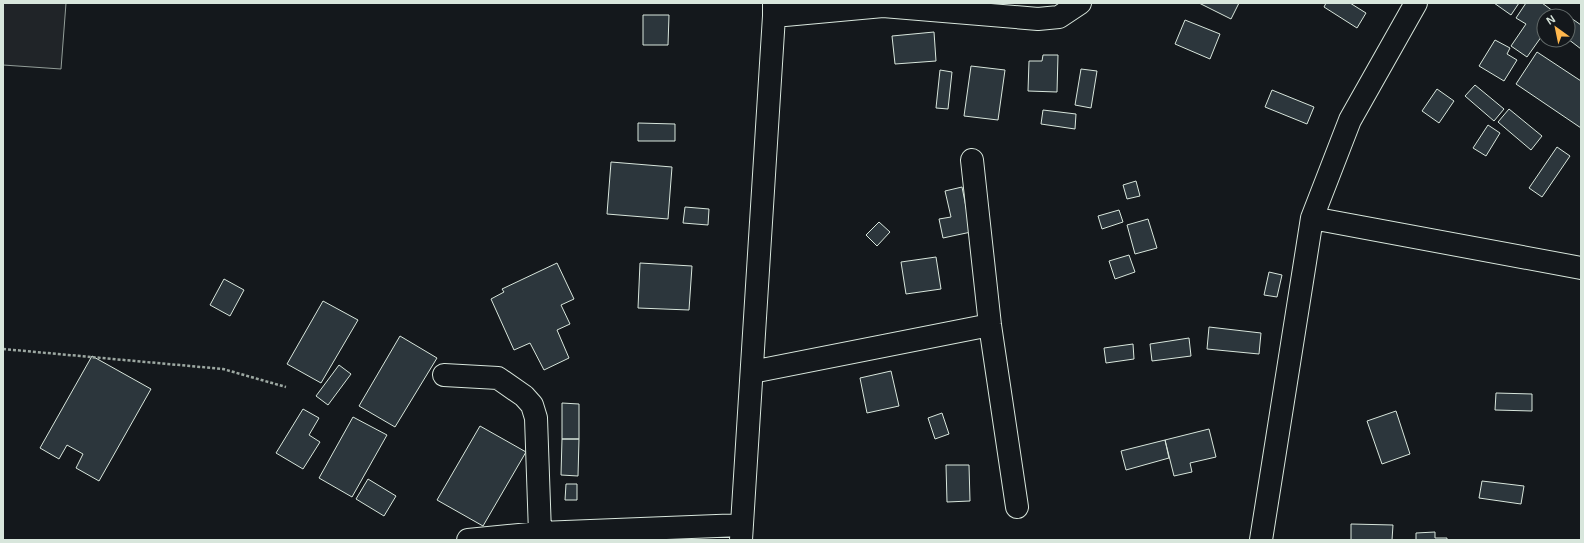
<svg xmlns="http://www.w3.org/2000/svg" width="1584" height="543" font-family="Arial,sans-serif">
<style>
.green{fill:#202428;stroke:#939e99}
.building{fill:#2c363c;stroke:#d8e6dc}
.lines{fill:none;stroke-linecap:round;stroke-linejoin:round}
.minor-casing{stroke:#d8e6dc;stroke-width:24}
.path{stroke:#9da8a2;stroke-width:2.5;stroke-dasharray:3 2;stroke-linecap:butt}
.minor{stroke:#14181c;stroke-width:22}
</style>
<rect width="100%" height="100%" fill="#14181c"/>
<path class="green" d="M3,3h63l-5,66 -58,-4z"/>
<path class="building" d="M1199,3h40l-8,16z
M1326,3h24l16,10 -9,15 -33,-21z
M1494,3h25l-8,12z
M1526,3h16l15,11 -1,2h-12v17l-17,24 -16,-11 15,-22 -10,-6z
M643,15h26l-1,30h-25z
M1571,18l10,7v24l-13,-10v-16z
M1185,20l35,14 -10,25 -35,-15z
M934,32l2,29 -41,3 -3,-28z
M1495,40l15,8 -3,6 10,6 -13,21 -25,-15z
M1537,52l44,29v47l-65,-44z
M1043,55h15l-1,37 -29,-1 1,-30h13z
M971,66l34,4 -7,50 -34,-4z
M1081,69l16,2 -6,37 -16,-3z
M940,70l12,2 -4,37 -12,-1z
M1475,85l29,24 -10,12 -29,-25z
M1437,89l17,12 -15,22 -17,-12z
M1272,90l42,17 -7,17 -42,-17z
M1509,109l33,27 -11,14 -33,-28z
M1043,110l33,4 -1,15 -34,-5z
M638,123l37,1v17h-37z
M1488,125l12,8 -14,23 -13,-8z
M1557,147l13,9 -28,41 -13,-9z
M611,162l61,5 -4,52 -61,-5z
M1136,181l4,15 -13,3 -4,-14z
M962,187l9,45 -28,6 -4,-19 12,-2 -6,-26z
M685,207l24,2 -1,16 -25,-2z
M1119,210l4,12 -21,7 -4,-13z
M1148,219l9,29 -22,6 -8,-29z
M879,222l11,10 -13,14 -11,-11z
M1129,255l6,17 -20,7 -6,-18z
M936,257l5,32 -35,5 -5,-32z
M557,263l17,36 -13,6 9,19 -13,6 12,28 -25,12 -14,-27 -16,7 -23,-51 13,-7 -2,-3z
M640,263l52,3 -3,44 -51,-2z
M1269,272l13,3 -5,22 -13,-2z
M224,279l20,11 -14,26 -20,-11z
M323,301l35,19 -37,63 -34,-19z
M1209,327l52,6 -2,21 -52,-5z
M400,336l37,22 -42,69 -36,-21z
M1189,338l2,18 -39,5 -2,-17z
M1133,344l1,15 -28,4 -2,-15z
M92,356l59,33 -52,92 -23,-13 7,-14 -16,-9 -8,14 -19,-11z
M339,365l12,9 -23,31 -12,-9z
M891,371l8,35 -32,7 -7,-35z
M1496,393l36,1v17l-37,-1z
M562,403l17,1v35h-17z
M303,409l16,9 -10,17 11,7 -17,27 -27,-16z
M1396,411l14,43 -28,10 -15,-43z
M942,413l7,21 -14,5 -7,-21z
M353,417l34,18 -35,62 -33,-19z
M480,426l46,26 -43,74 -46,-26z
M1209,429l7,28 -26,6 2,9 -18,4 -9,-36z
M562,439h17l-1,37 -17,-1z
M1165,440l4,18 -43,12 -5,-19z
M946,465h23l1,36 -23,1z
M368,479l28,17 -12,20 -28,-17z
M1482,481l42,5 -3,18 -42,-6z
M566,484h11v16h-12z
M1351,524l42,1 -1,15h-41z
M1435,532v6h12v2h-31v-7z"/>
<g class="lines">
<defs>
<path id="minor" d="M774,16l109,-10 155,13 21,-2 21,-14
M972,160l18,165 27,182
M1312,218l269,50
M752,372l238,-47
M444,375l54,3 26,18 8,9 4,13 4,115
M468,540l72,-7 202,-8
M741,540l33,-524v-13
M1261,540l51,-322 38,-98 66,-117"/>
</defs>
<use href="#minor" class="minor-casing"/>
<path class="path" d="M3,349l220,20 63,18"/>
<use href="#minor" class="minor"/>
</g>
<rect width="1584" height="543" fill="none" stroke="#d8e6dc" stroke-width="8"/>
<g transform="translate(1556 28) rotate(327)"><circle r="19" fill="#14181c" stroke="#626a69"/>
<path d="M0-3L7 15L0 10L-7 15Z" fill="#ffb74d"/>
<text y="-6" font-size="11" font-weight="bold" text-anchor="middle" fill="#d8e6dc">N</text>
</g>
</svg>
